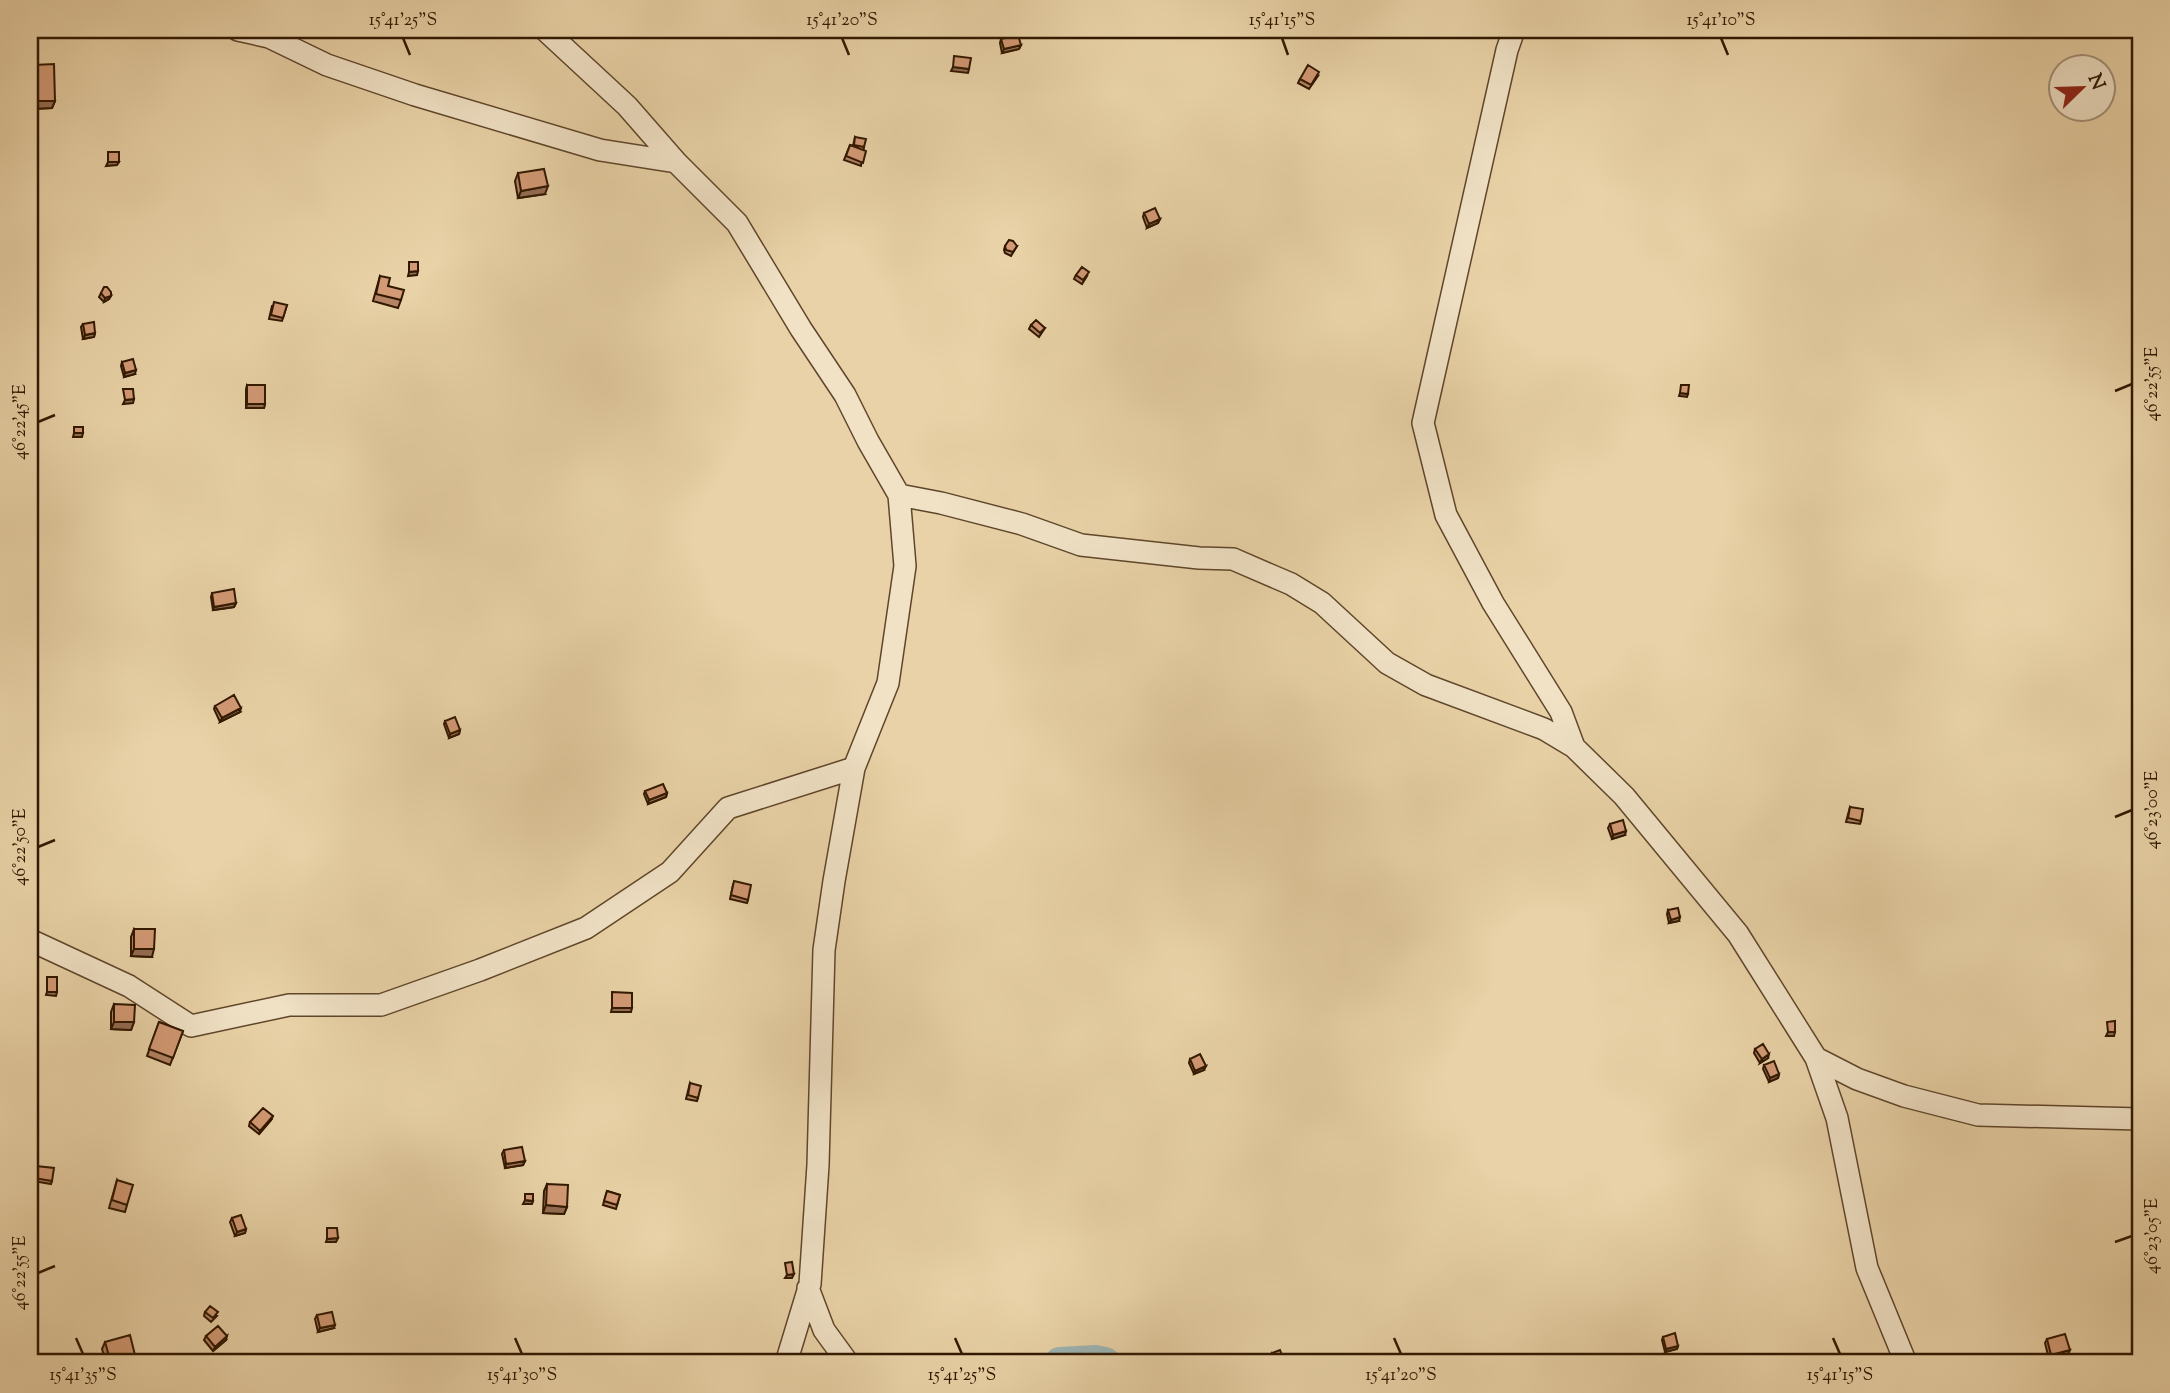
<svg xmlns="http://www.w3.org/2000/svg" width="2170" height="1393" font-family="'Sorts Mill Goudy',serif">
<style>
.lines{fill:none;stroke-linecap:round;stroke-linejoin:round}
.river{stroke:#9db5b4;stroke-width:32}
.minor-casing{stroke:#5f462a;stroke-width:24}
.minor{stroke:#f1e2c6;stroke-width:21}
.wall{fill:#b58465;stroke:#311800;stroke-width:2}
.shaded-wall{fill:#946c52;stroke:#311800;stroke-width:2}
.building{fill:#d39a75;stroke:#311800;stroke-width:2}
.ticks{fill:none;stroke:#311800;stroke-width:2.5}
.neatline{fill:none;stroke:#311800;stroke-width:2.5}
.ticks-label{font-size:18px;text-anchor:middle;fill:#311800}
</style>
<rect width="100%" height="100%" fill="#e9d2a7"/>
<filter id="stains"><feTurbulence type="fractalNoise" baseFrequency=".00286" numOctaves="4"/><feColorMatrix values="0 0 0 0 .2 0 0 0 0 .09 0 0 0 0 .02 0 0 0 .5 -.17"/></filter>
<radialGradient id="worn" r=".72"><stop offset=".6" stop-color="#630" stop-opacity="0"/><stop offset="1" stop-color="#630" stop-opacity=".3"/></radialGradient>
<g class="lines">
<path class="river" d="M1060,1363l36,-2 9,2"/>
<defs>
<path id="minor" d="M238,30l31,7 58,28 88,30 185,55 76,12 61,61 64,106 44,66 23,46 31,54 42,8 81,21 59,21 118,13 34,1 58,25 31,19 65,60 39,22 118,44 30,18 50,49 114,138 78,124 21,60 30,150 39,95
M545,30l82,76 49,56
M1514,30l-7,20 -84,373 23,92 47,88 68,109 13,35
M30,940l99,46 62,40 98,-21h92l99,-35 106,-42 84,-56 58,-64 126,-40
M1816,1058l41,21 47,17 74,19 162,4
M808,1288l16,42 24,33
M786,1363l24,-79 8,-119 6,-215 10,-69 20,-113 34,-85 17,-117 -6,-71"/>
</defs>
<use href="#minor" class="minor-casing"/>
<use href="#minor" class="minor"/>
</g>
<path class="wall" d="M2031,30h12l-1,4 -12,-2z
M1001,39l20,6 -2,4 -17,4 -2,-10z
M34,65l21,36 -3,7 -20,1 -1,-37z
M1318,76l-9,13 -11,-6 2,-4z
M855,137l9,10 -3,19 -17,-6 6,-15 3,1z
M518,173l27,21 -27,4 -3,-17z
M1144,213l16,6 -2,4 -11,5 -4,-11z
M1005,246h12l-6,10 -6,-3 -1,-3z
M1076,275l11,1 -5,8 -8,-5z
M380,276l21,24 -3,8 -25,-7z
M101,293l8,6 -5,3 -5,-5z
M287,305l-5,16 -13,-2 3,-13z
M83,324l12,9 -1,4 -11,2 -2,-12z
M1031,325l14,3 -6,9 -10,-8z
M122,362l13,12 -11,3 -3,-11z
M247,385l18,19 -1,4h-18v-19z
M212,593l24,10 -2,4 -21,3 -2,-13z
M215,706l25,6 -20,10 -6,-13z
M445,721l15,9 -1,4 -10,4 -5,-14z
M645,791l22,2 -1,4 -18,7 -4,-10z
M1850,807l11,14 -1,3 -14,-2z
M1610,824l15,11 -13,4 -4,-11z
M733,885l15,15 -1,3 -17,-4z
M1668,910l11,11 -10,2 -2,-9z
M134,929l18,28 -21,-1v-19z
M114,1004l20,18 -3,8 -20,-1v-17z
M159,1022l24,9 -13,34 -23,-9z
M1755,1049l13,9 -8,5 -6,-10z
M1190,1059l14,11 -10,4 -5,-11z
M1764,1065l15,9 -1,4 -9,4 -6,-13z
M690,1083l8,15 -1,3 -11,-2z
M271,1120l-12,14 -10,-8 1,-4z
M504,1150l21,11 -2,4 -18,3 -3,-14z
M36,1166l16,15 -1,3 -18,-3z
M117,1180l10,25 -2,7 -16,-4z
M547,1184l20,23 -3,7 -21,-1 1,-22z
M607,1191l13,4 -4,14 -13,-4z
M232,1218l14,11 -1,4 -10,3 -5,-14z
M205,1312l12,4 -6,6 -7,-6z
M317,1315l17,13 -16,4 -3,-13z
M206,1336l20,4 -13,11 -9,-11z
M1663,1337l15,9 -1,3 -12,3 -3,-12z
M2047,1339l21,15 -19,5 -4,-16z
M105,1342l32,21h-31l-4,-14z
M1272,1353l10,9 -9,1 -2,-6z"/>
<path class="shaded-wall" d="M1021,45l-2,4 -17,4 2,-4z
M953,67l16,2 -1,4 -17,-2z
M35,101h20l-3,7 -20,1z
M108,162h11l-2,3 -11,1z
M548,186l-3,8 -27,4 3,-7z
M1160,219l-2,4 -11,5 2,-4z
M418,271l-1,4 -9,1 1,-4z
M111,296l-2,3 -5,3 1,-4z
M95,333l-1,4 -11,2 2,-4z
M136,370l-1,4 -11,3 1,-4z
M1680,393l8,1 -1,3 -8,-1z
M134,399l-1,4 -10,1 2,-4z
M247,404h18l-1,4h-18z
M74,433h9l-1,4h-9z
M236,603l-2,4 -21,3 1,-3z
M241,708l-1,4 -20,10 2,-4z
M460,730l-1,4 -10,4 1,-4z
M667,793l-1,4 -18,7 1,-4z
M1626,831l-1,4 -13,4 1,-4z
M1680,917l-1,4 -10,2 2,-3z
M134,949h20l-2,8 -21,-1z
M47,992h10l-1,4 -10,-1z
M612,1008h20l-1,4h-20z
M114,1022h20l-3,8 -20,-1z
M2108,1032h7l-1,4h-8z
M1769,1054l-1,4 -8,5 2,-4z
M1206,1066l-2,4 -10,4 1,-3z
M1779,1074l-1,4 -9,4 1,-4z
M273,1116l-2,4 -12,14 1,-3z
M525,1161l-2,4 -18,3 1,-4z
M525,1200l8,1 -1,3h-9z
M546,1205l21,2 -3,7 -21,-1z
M246,1229l-1,4 -10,3 2,-4z
M338,1238l-2,4h-10l1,-3z
M794,1274l-2,4h-7l2,-3z
M335,1325l-1,3 -16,4 2,-4z
M227,1336l-1,4 -13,11 2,-4z
M1678,1346l-1,3 -12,3 1,-3z
M2070,1350l-2,4 -19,5 2,-4z
M1283,1358l-1,4 -7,1 1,-1z"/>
<path class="building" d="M1018,35l3,10 -17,4 -3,-10z
M954,56l17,2 -2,11 -16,-2z
M54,64l1,37h-20l-1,-36z
M1308,65l11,7 -8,13 -11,-6z
M855,137l11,2 -2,8 -10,-2z
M850,145l16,6 -3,12 -17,-7z
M108,152h11v10h-11z
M544,169l4,17 -27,5 -3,-18z
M1155,208l5,11 -11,5 -5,-11z
M1009,240l4,1 4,5 -4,6 -7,-2 -1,-4z
M409,262h9v9l-9,1z
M1082,267l7,5 -6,8 -7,-5z
M380,276l10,2 -2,8 16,4 -3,10 -25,-6z
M104,287h3l4,5v4l-6,2 -4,-5z
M274,302l13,3 -4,13 -12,-3z
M1036,320l9,8 -5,5 -9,-8z
M94,322l1,11 -10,2 -2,-11z
M133,359l3,11 -11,3 -3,-11z
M247,385h18v19h-18z
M1681,385h8l-1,9 -8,-1z
M123,389h10l1,10 -9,1z
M74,427h9v6h-9z
M234,589l2,14 -22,4 -2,-14z
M234,695l7,13 -19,10 -7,-12z
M455,717l5,13 -10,4 -5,-13z
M663,784l4,9 -18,7 -4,-9z
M1850,807l13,2 -2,12 -13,-3z
M1623,820l3,11 -13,4 -3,-11z
M734,881l17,4 -3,15 -17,-5z
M1678,908l2,9 -9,3 -3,-10z
M134,929h21l-1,20h-20z
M47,977h10v15h-10z
M612,992l20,1v15h-20z
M114,1004l21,1 -1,17h-20z
M2115,1021v11h-7l-1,-10z
M159,1022l24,9 -10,27 -24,-9z
M1763,1044l6,10 -7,5 -7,-10z
M1200,1054l6,12 -11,5 -5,-12z
M1774,1061l5,13 -9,4 -6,-13z
M690,1083l11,3 -3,12 -10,-3z
M263,1108l10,8 -13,15 -10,-9z
M522,1147l3,14 -19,3 -2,-14z
M36,1166l18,2 -2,13 -18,-3z
M117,1180l16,5 -6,20 -15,-5z
M547,1184l21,1 -1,22 -21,-2z
M607,1191l13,4 -3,10 -13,-4z
M525,1194h8v7l-8,-1z
M241,1215l5,14 -9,3 -5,-14z
M327,1228h10l1,10 -11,1z
M792,1262l2,12 -7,1 -2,-12z
M210,1306l8,6 -5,6 -8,-6z
M332,1312l3,13 -15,3 -3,-13z
M218,1326l9,10 -12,11 -9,-11z
M1675,1333l3,13 -12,3 -3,-12z
M2065,1334l5,16 -19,5 -4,-16z
M130,1335l7,28h-26l-6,-21z
M1280,1350l3,8 -7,4 -4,-9z"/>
<path class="ticks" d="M403,38l7,17M842,38l7,17M1282,38l6,17M1721,38l7,17M2115,391l17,-7M38,422l17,-7M2115,817l17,-7M38,847l17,-7M2115,1242l17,-6M38,1273l17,-7M76,1338l7,16M515,1338l7,16M955,1338l7,16M1394,1338l7,16M1833,1338l7,16"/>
<rect width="2170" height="1393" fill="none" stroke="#e9d2a7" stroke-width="77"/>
<g transform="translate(2082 88) rotate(67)"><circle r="33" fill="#f1e2c6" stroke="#a49177" stroke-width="2"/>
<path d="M0-5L12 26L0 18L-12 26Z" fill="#8f2418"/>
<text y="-10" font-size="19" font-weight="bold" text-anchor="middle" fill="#311800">N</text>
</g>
<rect x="38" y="38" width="2094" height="1316" class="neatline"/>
<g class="ticks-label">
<text x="403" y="25">15°41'25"S</text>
<text x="842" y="25">15°41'20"S</text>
<text x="1282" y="25">15°41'15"S</text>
<text x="1721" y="25">15°41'10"S</text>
<text transform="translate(2151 384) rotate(-90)" y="6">46°22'55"E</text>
<text transform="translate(19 422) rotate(-90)" y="6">46°22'45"E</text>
<text transform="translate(2151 810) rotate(-90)" y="6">46°23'00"E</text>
<text transform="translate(19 847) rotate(-90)" y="6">46°22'50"E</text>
<text transform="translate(2151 1236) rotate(-90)" y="6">46°23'05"E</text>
<text transform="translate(19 1273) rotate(-90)" y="6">46°22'55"E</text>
<text x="83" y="1380">15°41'35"S</text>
<text x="522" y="1380">15°41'30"S</text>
<text x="962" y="1380">15°41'25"S</text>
<text x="1401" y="1380">15°41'20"S</text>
<text x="1840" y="1380">15°41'15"S</text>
</g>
<rect width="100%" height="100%" filter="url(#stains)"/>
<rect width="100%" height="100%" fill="url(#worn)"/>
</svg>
